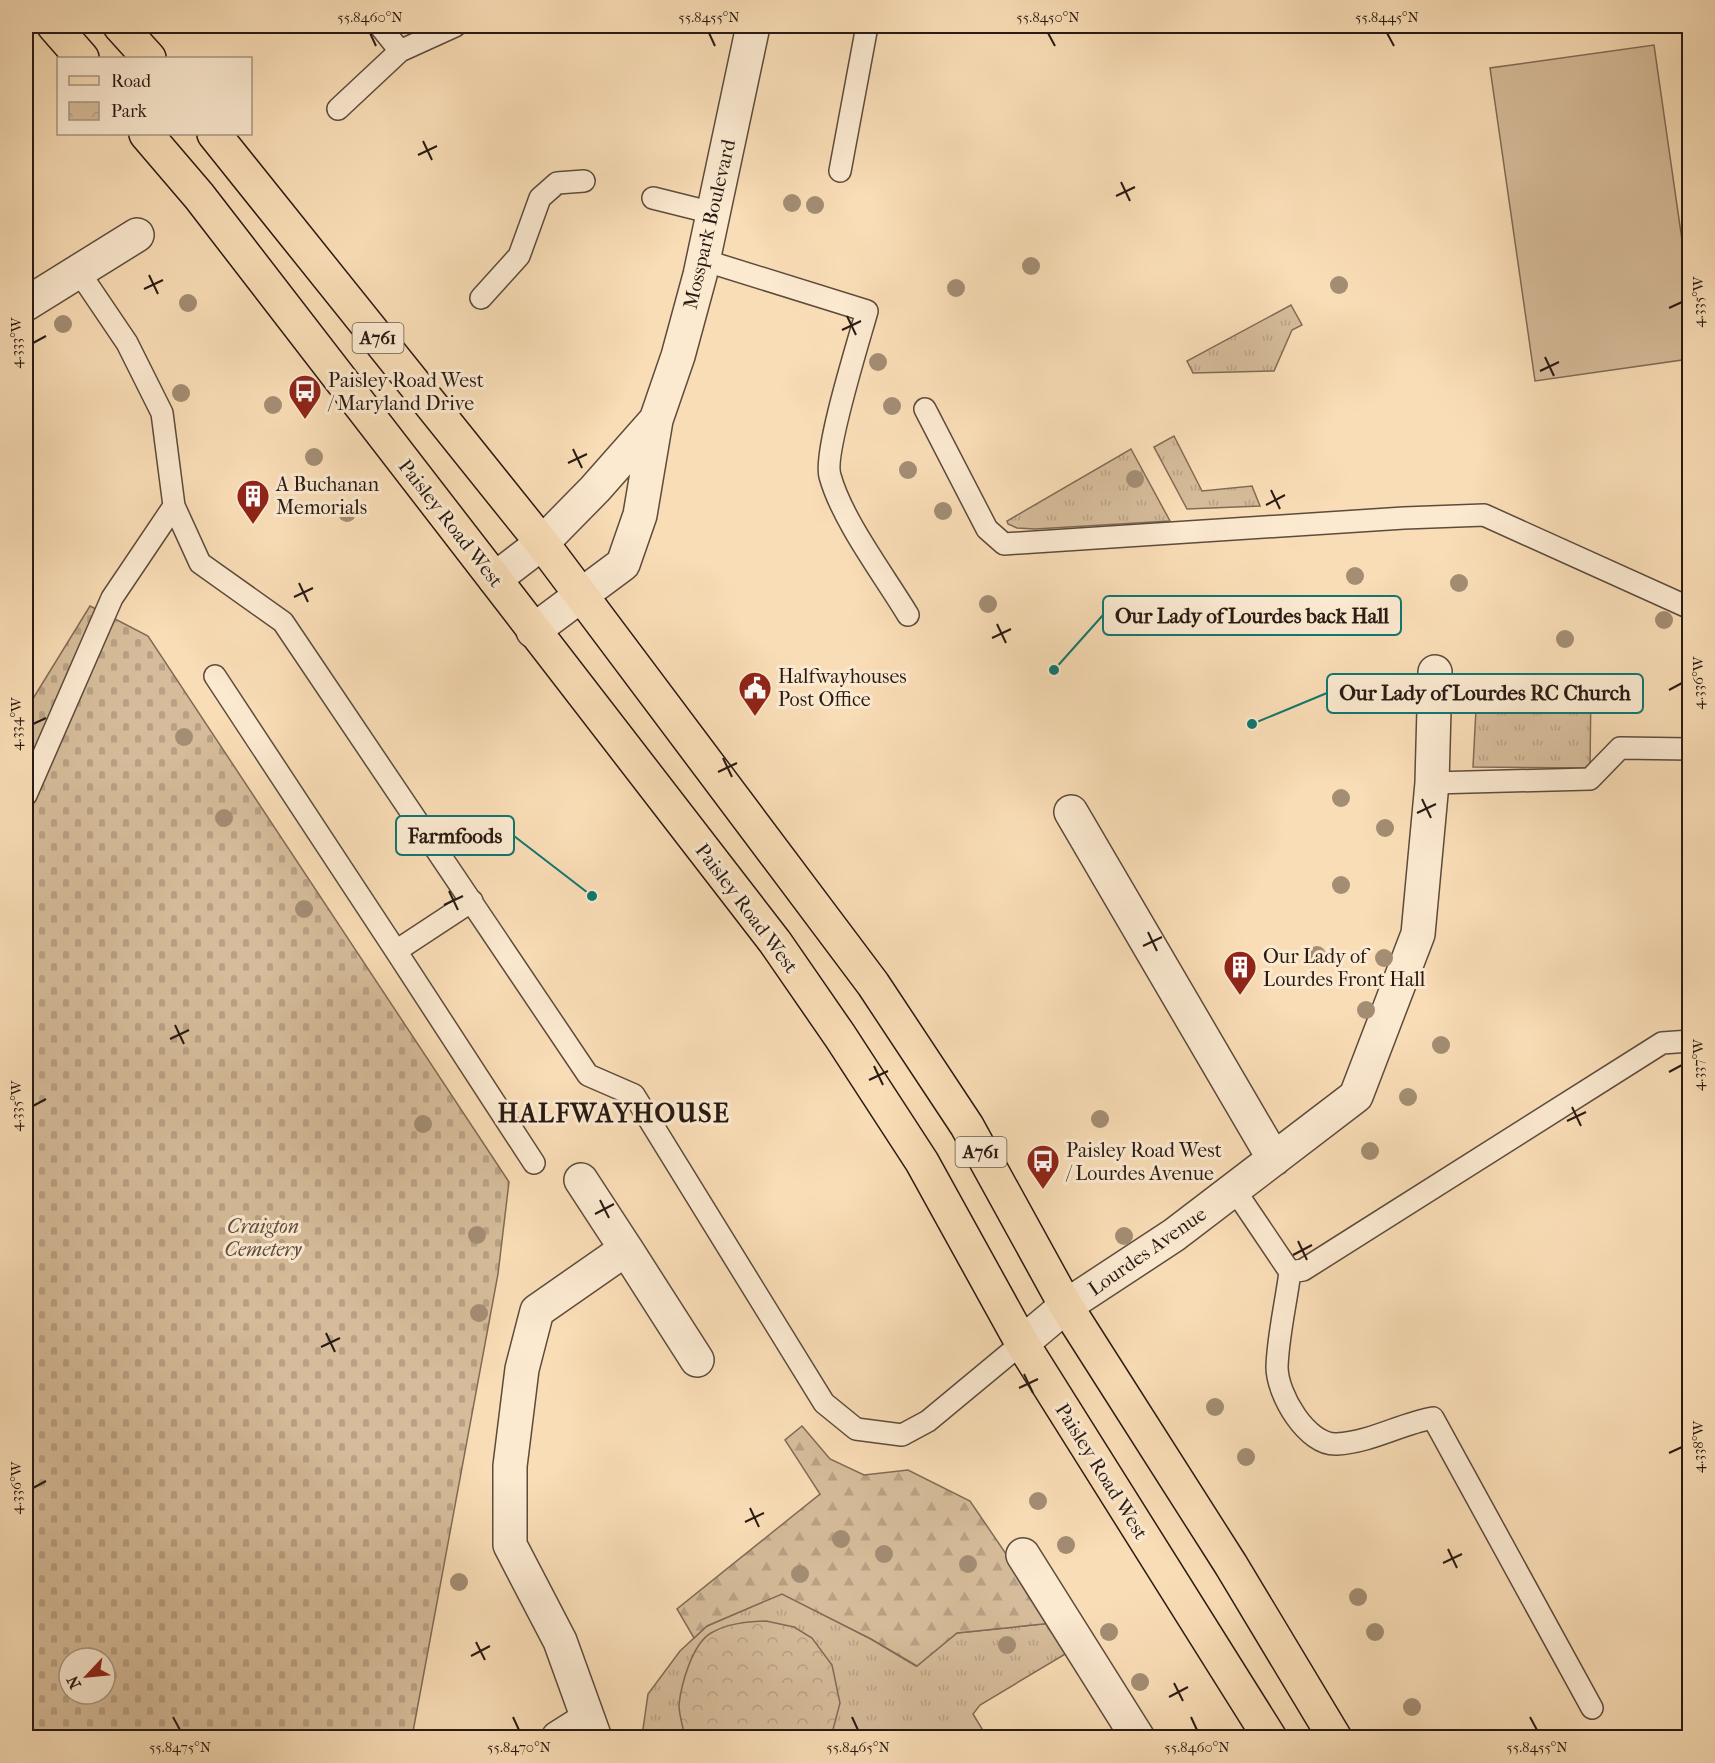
<svg xmlns="http://www.w3.org/2000/svg" width="1715" height="1763" font-family="'IM FELL French Canon',serif">
<style>
.grass{fill:url(#grass-tufts);stroke:#806b56;stroke-width:1.5}
.forest{fill:url(#forest-firs);stroke:#806b56;stroke-width:1.5}
.cemetery{fill:url(#cemetery-stones);stroke:#806b56;stroke-width:1.5;fill-rule:evenodd}
.park{fill:url(#park-crowns);stroke:#806b56;stroke-width:1.5}
.pitch{fill:#d6bc9a;stroke:#806b56;stroke-width:1.5}
.lines{fill:none;stroke-linecap:round;stroke-linejoin:round}
.service-casing{stroke:#5d4b3c;stroke-width:24}
.minor-casing{stroke:#5d4b3c;stroke-width:36}
.tertiary-casing{stroke:#5d4b3c;stroke-width:36}
.primary-casing{stroke:#291a13;stroke-width:36}
.service{stroke:#fbe9d0;stroke-width:21}
.minor{stroke:#fbe9d0;stroke-width:33}
.tertiary{stroke:#fbe9d0;stroke-width:33}
.primary{stroke:#f9ddb6;stroke-width:33}
.tree{fill:#a38d73}
.ticks{fill:none;stroke:#291a13;stroke-width:2}
.labels{text-anchor:middle;stroke-width:6;stroke-linejoin:round;paint-order:stroke}
.shield{fill:#fbe9d0;stroke:#68584c;stroke-width:1.5}
.shield-label{font-size:18px;font-weight:bold;fill:#291a13}
.street-label{font-size:20px;fill:#291a13;stroke:#fbe9d0}
.poi-label{font-size:20px;fill:#291a13;stroke:#fbe9d0;text-anchor:start}
.park-label{font-size:20px;font-style:italic;fill:#5d4b3c;stroke:#fbe9d0}
.district-label{font-size:26px;font-weight:bold;letter-spacing:1.5px;fill:#291a13;stroke:#fbe9d0}
.leader{fill:none;stroke:#0f766e;stroke-width:2}
.callout-dot{fill:#0f766e;stroke:#fbe9d0;stroke-width:2}
.callout{fill:#fbe9d0;stroke:#0f766e;stroke-width:2}
.callout-label{font-size:21px;text-anchor:middle;font-weight:bold;fill:#291a13}
.neatline{fill:none;stroke:#291a13;stroke-width:2}
.ticks-label{font-size:15px;text-anchor:middle;fill:#291a13}
</style>
<defs>
<pattern id="grass-tufts" width="24" height="20" patternUnits="userSpaceOnUse" patternTransform="scale(1.5)"><rect width="24" height="20" fill="#d6bc9a"/><path d="M3 7l-1-3M5 7V3M7 7l1-3M15 17l-1-3M17 17v-4M19 17l1-3" fill="none" stroke="#b8a184"/></pattern>
<pattern id="forest-firs" width="22" height="20" patternUnits="userSpaceOnUse" patternTransform="scale(1.5)"><rect width="22" height="20" fill="#d6bc9a"/><path d="M5 1l3.5 6h-7zM16 11l3.5 6h-7z" fill="#b8a184"/></pattern>
<pattern id="cemetery-stones" width="16" height="16" patternUnits="userSpaceOnUse" patternTransform="scale(1.5)"><rect width="16" height="16" fill="#d6bc9a"/><path d="M2 7V4a2 2 0 0 1 4 0v3zM10 15v-3a2 2 0 0 1 4 0v3z" fill="#b8a184"/></pattern>
<pattern id="park-crowns" width="20" height="18" patternUnits="userSpaceOnUse" patternTransform="scale(1.5)"><rect width="20" height="18" fill="#d6bc9a"/><path d="M2 6a3 3 0 1 1 6 0M12 15a3 3 0 1 1 6 0" fill="none" stroke="#b8a184"/></pattern>
</defs>
<rect width="100%" height="100%" fill="#f9ddb6"/>
<filter id="stains"><feTurbulence type="fractalNoise" baseFrequency=".00333" numOctaves="4"/><feColorMatrix values="0 0 0 0 .2 0 0 0 0 .09 0 0 0 0 .02 0 0 0 .5 -.17"/></filter>
<radialGradient id="worn" r=".72"><stop offset=".6" stop-color="#630" stop-opacity="0"/><stop offset="1" stop-color="#630" stop-opacity=".3"/></radialGradient>
<path class="grass" d="M1291,305l11,20 -10,5 -18,41 -81,2 -6,-12z
M1174,436l28,55 50,-5 8,20 -73,3 -33,-62z
M1131,449l39,72 -135,8 -18,-1 -9,-4 -1,-3z
M1591,685l-1,83 -117,-1 4,-77z
M782,1593l89,46 45,27 41,-33 96,-10 19,27 -92,55 -7,9 14,23 -343,1 -1,-9 5,-35 32,-43 27,-25z"/>
<path class="forest" d="M802,1426l28,33 34,16 44,-5 62,31 83,122 -96,10 -40,33 -46,-27 -89,-45 -75,32 -13,12 -17,-29 143,-115 -35,-54z"/>
<path class="cemetery" d="M90,606l58,30 361,546 -11,92 -86,463h-386v-1027zM69,1658h36v36h-36z"/>
<path class="park" d="M766,1621l28,6 18,11 20,27 8,38 -9,34h-146c-2,-10 -6,-22 -6,-32 2,-20 13,-61 32,-72 17,-10 36,-11 55,-12z"/>
<path class="pitch" d="M1654,45l35,244v70l-154,22 -45,-313z"/>
<g class="lines">
<defs>
<path id="service" d="M380,26l20,25
M338,109l62,-58 55,-25
M840,171l27,-145
M653,198l60,15
M703,260l164,51c-8,29 -44,143 -37,165 12,44 54,99 78,139
M481,298l38,-42 21,-58 17,-15 27,-2
M925,409l62,120 17,15 400,-26 80,-3 206,93
M174,506l26,57 83,59 305,453 46,20 190,308 32,26 46,6 26,-14 94,-78
M215,676l181,275 76,-50
M1432,783l158,-4 30,-31 70,1
M26,795l86,-197 62,-92 -12,-93 -35,-70 -48,-71
M396,951l138,212
M1234,1189l56,83 13,-2 359,-227 28,-2
M1290,1272c-4,31 -12,64 -13,95 0,27 30,79 60,77 34,-2 63,-20 96,-26l159,290"/>
<path id="minor" d="M26,304l111,-69
M1071,812l203,347
M581,1180l45,69
M1022,1343l44,-37 108,-71 182,-139 62,-162 14,-151 3,-111
M1023,1555l115,183
M558,1738l30,-19
M595,1738l-35,-97 -50,-96v-79l12,-97 15,-58 89,-62 71,111"/>
<path id="tertiary" d="M495,579l47,-36 53,-54 61,-69
M533,631l90,-67 17,-49 16,-95 22,-64 22,-81 53,-249"/>
<path id="primary" d="M54,26l28,32
M120,26l29,32
M146,134l53,62 576,746 65,94 82,126 100,181 248,395
M214,134l328,409 331,441 94,142 99,180 165,259 104,173"/>
</defs>
<use href="#service" class="service-casing"/>
<use href="#minor" class="minor-casing"/>
<use href="#tertiary" class="tertiary-casing"/>
<use href="#primary" class="primary-casing"/>
<use href="#service" class="service"/>
<use href="#minor" class="minor"/>
<use href="#tertiary" class="tertiary"/>
<use href="#primary" class="primary"/>
</g>
<g class="tree">
<circle cx="792" cy="203" r="9"/>
<circle cx="815" cy="205" r="9"/>
<circle cx="1031" cy="266" r="9"/>
<circle cx="1339" cy="285" r="9"/>
<circle cx="956" cy="288" r="9"/>
<circle cx="188" cy="303" r="9"/>
<circle cx="63" cy="324" r="9"/>
<circle cx="878" cy="362" r="9"/>
<circle cx="181" cy="393" r="9"/>
<circle cx="273" cy="405" r="9"/>
<circle cx="892" cy="406" r="9"/>
<circle cx="314" cy="457" r="9"/>
<circle cx="908" cy="470" r="9"/>
<circle cx="1135" cy="479" r="9"/>
<circle cx="943" cy="511" r="9"/>
<circle cx="347" cy="513" r="9"/>
<circle cx="1355" cy="576" r="9"/>
<circle cx="1459" cy="583" r="9"/>
<circle cx="988" cy="604" r="9"/>
<circle cx="1664" cy="620" r="9"/>
<circle cx="1565" cy="639" r="9"/>
<circle cx="184" cy="737" r="9"/>
<circle cx="1341" cy="798" r="9"/>
<circle cx="224" cy="818" r="9"/>
<circle cx="1385" cy="828" r="9"/>
<circle cx="1341" cy="885" r="9"/>
<circle cx="304" cy="909" r="9"/>
<circle cx="1317" cy="955" r="9"/>
<circle cx="1384" cy="958" r="9"/>
<circle cx="1366" cy="1010" r="9"/>
<circle cx="1441" cy="1045" r="9"/>
<circle cx="1408" cy="1097" r="9"/>
<circle cx="1100" cy="1119" r="9"/>
<circle cx="423" cy="1124" r="9"/>
<circle cx="1370" cy="1151" r="9"/>
<circle cx="477" cy="1235" r="9"/>
<circle cx="1124" cy="1236" r="9"/>
<circle cx="479" cy="1313" r="9"/>
<circle cx="1215" cy="1407" r="9"/>
<circle cx="1246" cy="1457" r="9"/>
<circle cx="1038" cy="1501" r="9"/>
<circle cx="841" cy="1539" r="9"/>
<circle cx="1066" cy="1545" r="9"/>
<circle cx="884" cy="1554" r="9"/>
<circle cx="968" cy="1564" r="9"/>
<circle cx="800" cy="1574" r="9"/>
<circle cx="459" cy="1582" r="9"/>
<circle cx="1358" cy="1597" r="9"/>
<circle cx="1109" cy="1632" r="9"/>
<circle cx="1375" cy="1632" r="9"/>
<circle cx="1007" cy="1645" r="9"/>
<circle cx="1140" cy="1682" r="9"/>
<circle cx="1412" cy="1707" r="9"/>
</g>
<path class="ticks" d="M370,33l6,13M709,33l6,13M1048,33l7,13M1387,33l7,13M423,141l9,19M418,155l19,-9M1121,182l9,19M1116,196l19,-9M149,275l9,19M144,289l19,-9M1669,308l13,-6M847,316l9,19M842,330l19,-9M33,343l13,-7M1545,357l9,19M1540,371l19,-9M573,449l9,19M568,463l19,-9M1271,490l9,19M1266,505l19,-10M299,583l9,19M294,597l19,-9M997,624l9,19M992,638l19,-9M1669,690l13,-7M33,724l13,-6M723,758l9,19M718,772l19,-9M1422,799l9,19M1417,813l19,-9M449,891l9,19M444,905l19,-9M1148,932l9,19M1143,946l19,-9M175,1025l9,19M170,1039l19,-9M874,1066l9,19M1669,1072l13,-7M869,1080l19,-9M33,1106l13,-7M1572,1107l9,19M1567,1121l19,-9M600,1200l9,18M595,1214l19,-10M1298,1241l9,19M1293,1255l19,-10M326,1333l9,19M321,1347l19,-9M1024,1374l9,19M1019,1388l19,-9M1669,1453l13,-6M33,1488l13,-7M750,1508l9,19M745,1522l19,-9M1448,1549l9,19M1443,1563l19,-9M476,1642l9,18M471,1656l19,-10M1174,1683l9,18M1169,1697l19,-10M173,1717l7,13M513,1717l6,13M852,1717l6,13M1191,1717l6,13M1530,1717l7,13"/>
<defs>
<symbol id="bus-pin" viewBox="-11 -11 22 30"><path d="M0 17L-7.5 6A9.5 9.5 0 1 1 7.5 6Z" fill="#8f2418" stroke="#fbe9d0"/><path d="M-5-6H5V4H4V6H2V4H-2V6H-4V4H-5ZM-3.5-4V0h7V-4ZM-3.5 1.2v1.5H-2V1.2ZM2 1.2v1.5H3.5V1.2Z" fill="#fff"/></symbol>
<symbol id="building-pin" viewBox="-11 -11 22 30"><path d="M0 17L-7.5 6A9.5 9.5 0 1 1 7.5 6Z" fill="#8f2418" stroke="#fbe9d0"/><path d="M-4-6H4V6H1V3H-1V6H-4ZM-2.5-4.3h1.7v1.8h-1.7ZM.8-4.3h1.7v1.8H.8ZM-2.5-1h1.7V.8h-1.7ZM.8-1h1.7V.8H.8Z" fill="#fff"/></symbol>
<symbol id="civic-pin" viewBox="-11 -11 22 30"><path d="M0 17L-7.5 6A9.5 9.5 0 1 1 7.5 6Z" fill="#8f2418" stroke="#fbe9d0"/><path d="M-.6-6.5H3V-4.5H.6V-3L4-1V1h2V6H-6V1h2V-1L-.6-3ZM-1.2 2.5V6h2.4V2.5Z" fill="#fff"/></symbol>
</defs>
<g fill-rule="evenodd">
<use href="#bus-pin" x="286" y="372" width="38" height="52"/>
<use href="#building-pin" x="234" y="477" width="38" height="52"/>
<use href="#civic-pin" x="736" y="669" width="38" height="52"/>
<use href="#building-pin" x="1221" y="948" width="38" height="52"/>
<use href="#bus-pin" x="1024" y="1142" width="38" height="52"/>
</g>
<g class="labels">
<g class="shield">
<rect x="352.5" y="323" width="51" height="30" rx="4.5"/>
<rect x="955.5" y="1137" width="51" height="30" rx="4.5"/>
</g>
<g class="shield-label">
<text x="378" y="344">A761</text>
<text x="981" y="1158">A761</text>
</g>
<g class="street-label">
<text transform="translate(709 224) rotate(-77)" y="7">Mosspark Boulevard</text>
<text transform="translate(451 523) rotate(52)" y="7">Paisley Road West</text>
<text transform="translate(747 908) rotate(53)" y="7">Paisley Road West</text>
<text transform="translate(1147 1251) rotate(-35)" y="7">Lourdes Avenue</text>
<text transform="translate(1102 1471) rotate(58)" y="7">Paisley Road West</text>
</g>
<g class="poi-label">
<text x="328" y="387">Paisley Road West<tspan x="328" dy="23">/ Maryland Drive</tspan></text>
<text x="276" y="491">A Buchanan<tspan x="276" dy="23">Memorials</tspan></text>
<text x="778" y="683">Halfwayhouses<tspan x="778" dy="23">Post Office</tspan></text>
<text x="1263" y="963">Our Lady of<tspan x="1263" dy="23">Lourdes Front Hall</tspan></text>
<text x="1066" y="1157">Paisley Road West<tspan x="1066" dy="23">/ Lourdes Avenue</tspan></text>
</g>
<g class="park-label">
<text x="263" y="1233">Craigton<tspan x="263" dy="23">Cemetery</tspan></text>
</g>
<g class="district-label">
<text x="614" y="1122">HALFWAYHOUSE</text>
</g>
</g>
<path class="leader" d="M1054 670L1103 615M1252 724L1327 693M592 896L514 836"/>
<g class="callout-dot">
<circle cx="1054" cy="670" r="6"/>
<circle cx="1252" cy="724" r="6"/>
<circle cx="592" cy="896" r="6"/>
</g>
<g class="callout">
<rect x="1103" y="596" width="298" height="39" rx="6"/>
<rect x="1327" y="674" width="316" height="39" rx="6"/>
<rect x="396" y="816" width="118" height="39" rx="6"/>
</g>
<g class="callout-label">
<text x="1252" y="623">Our Lady of Lourdes back Hall</text>
<text x="1485" y="700">Our Lady of Lourdes RC Church</text>
<text x="455" y="843">Farmfoods</text>
</g>
<rect width="1715" height="1763" fill="none" stroke="#f9ddb6" stroke-width="66"/>
<rect x="57" y="57" width="195" height="78" fill="#fbe9d0" stroke="#a79684" stroke-width="1.5"/>
<rect x="69" y="76" width="30" height="9" fill="#f9ddb6" stroke="#a79684" stroke-width="1.5"/>
<text x="111" y="87" font-size="18" fill="#291a13">Road</text>
<rect x="69" y="102" width="30" height="18" fill="url(#park-crowns)" stroke="#a79684" stroke-width="1.5"/>
<text x="111" y="117" font-size="18" fill="#291a13">Park</text>
<g transform="translate(87 1676) rotate(244)"><circle r="28" fill="#fbe9d0" stroke="#a79684" stroke-width="1.5"/>
<path d="M0-4.5L10 22L0 15L-10 22Z" fill="#8f2418"/>
<text y="-9" font-size="16" font-weight="bold" text-anchor="middle" fill="#291a13">N</text>
</g>
<rect x="33" y="33" width="1649" height="1697" class="neatline"/>
<g class="ticks-label">
<text x="370" y="22">55.8460°N</text>
<text x="709" y="22">55.8455°N</text>
<text x="1048" y="22">55.8450°N</text>
<text x="1387" y="22">55.8445°N</text>
<text transform="translate(1698 302) rotate(-90)" y="5">4.335°W</text>
<text transform="translate(16 343) rotate(-90)" y="5">4.333°W</text>
<text transform="translate(1698 683) rotate(-90)" y="5">4.336°W</text>
<text transform="translate(16 724) rotate(-90)" y="5">4.334°W</text>
<text transform="translate(1698 1065) rotate(-90)" y="5">4.337°W</text>
<text transform="translate(16 1106) rotate(-90)" y="5">4.335°W</text>
<text transform="translate(1698 1447) rotate(-90)" y="5">4.338°W</text>
<text transform="translate(16 1488) rotate(-90)" y="5">4.336°W</text>
<text x="180" y="1752">55.8475°N</text>
<text x="519" y="1752">55.8470°N</text>
<text x="858" y="1752">55.8465°N</text>
<text x="1197" y="1752">55.8460°N</text>
<text x="1537" y="1752">55.8455°N</text>
</g>
<rect width="100%" height="100%" filter="url(#stains)"/>
<rect width="100%" height="100%" fill="url(#worn)"/>
</svg>
